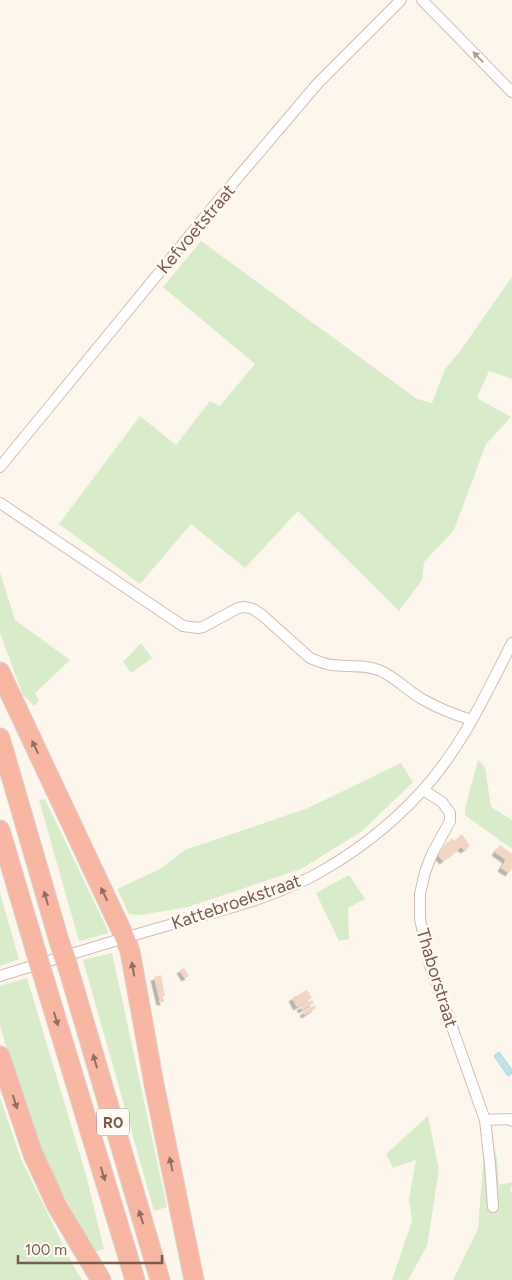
<svg xmlns="http://www.w3.org/2000/svg" width="512" height="1280" font-family="Figtree,sans-serif">
<style>
.green{fill:#d8ecc9}
.water{fill:#bfe3e8;stroke:#a5d3da}
.building{fill:#f3d5c3;filter:url(#shadow)}
.lines{fill:none;stroke-linecap:round;stroke-linejoin:round}
.minor-casing{stroke:#d1beb0;stroke-width:12}
.motorway-casing{stroke:#dad1cd;stroke-width:21}
.minor{stroke:#fff;stroke-width:10}
.motorway{stroke:#f7b7a3;stroke-width:19}
.motorway-bridge-casing{stroke:#dad1cd;stroke-width:21;stroke-linecap:butt}
.motorway-bridge{stroke:#f7b7a3;stroke-width:19}
.oneway{fill:#af9d94}
.oneway2{fill:#936e5e}
.labels{text-anchor:middle;stroke-width:5;stroke-linejoin:round;paint-order:stroke}
.shield{fill:#fffaf3;stroke:#a28b7f;stroke-width:1}
.shield-label{font-size:16px;font-weight:bold;fill:#7a5c4d}
.street-label{font-size:18px;fill:#7a5c4d;stroke:#fffaf3}
</style>
<defs>
<filter id="shadow"><feDropShadow dx="-3.5" dy="3.5" stdDeviation="0" flood-color="#0004"/></filter>
</defs>
<rect width="100%" height="100%" fill="#fdf6ec"/>
<path class="green" d="M201,241l216,158 15,4 13,-34 13,-15 54,-77v102l-23,-8 -12,27 34,19 -25,27 -32,86 -30,32 -2,18 -23,31 -101,-100 -53,57 -54,-44 -51,60 -81,-60 81,-108 36,29 34,-44 10,5 35,-42 -92,-77z
M0,572l15,48 55,40 -35,33 4,8 -5,5 -11,-11 -23,-62z
M141,643l11,15 -21,15 -8,-11z
M478,760l7,7 6,40 21,13v29l-47,-34 1,-10z
M401,763l12,19 -51,49 -61,38 -113,38 -48,8 -11,-1 -12,-25 43,-20 25,-19 123,-42z
M45,799l64,134 -30,8 -40,-141z
M349,875l16,24 -17,9 1,31 -10,2 -23,-48z
M0,893l19,66 -19,7z
M112,953l55,254 -13,4 -71,-251z
M27,978l59,197 18,74 -10,3 -52,-98 -32,-94 -10,-35v-39z
M0,1097l21,62 52,106 9,15h-82z
M428,1116l11,54 -12,76 -19,34h-16l20,-59 -3,-22 7,-39 -23,8 -7,-14z
M483,1128h7l7,31 2,26 13,-3v4l-2,4 2,2v88h-59l25,-51 5,-64z"/>
<path class="water" d="M499,1052l13,18v3l-4,3 -14,-20z"/>
<path class="building" d="M462,834l8,12 -6,4 -3,-3 -18,14 -5,-6 14,-17 2,3z
M500,845l12,9v14l-3,5 -8,-5 5,-8 -11,-8z
M184,968l5,8 -4,2 -5,-8z
M161,975l4,21h-2l1,6h-4l-6,-25z
M307,990l5,8 -15,9 -5,-9z
M312,1000l2,3 -12,7 -2,-3z
M315,1005l1,3 -11,7 -2,-3z"/>
<g class="lines">
<defs>
<path id="minor" d="M422,0l90,92
M0,467l212,-259 106,-125 83,-83
M0,503l183,123 15,2 5,-1 35,-19 7,-1 8,2 9,6 48,43c7,3 14,6 22,7 16,2 33,-1 49,6 15,7 27,20 41,28 16,9 33,16 50,21
M423,790l19,12 8,11v8l-18,33 -7,18 -5,22v25l10,46 55,155 5,44 3,43
M0,976c52,-16 103,-32 155,-47 52,-15 106,-27 154,-51 42,-22 82,-53 113,-87 40,-44 64,-97 90,-148
M485,1120l25,-1 2,2"/>
<path id="motorway" d="M0,672l125,266 5,13 24,133 40,196
M0,738l60,206
M0,830l36,122
M67,964l93,316
M42,972l93,308
M0,1056l33,98 24,52 44,74"/>
</defs>
<use href="#minor" class="minor-casing"/>
<use href="#motorway" class="motorway-casing"/>
<use href="#minor" class="minor"/>
<use href="#motorway" class="motorway"/>
<defs>
<path id="motorway-bridge" d="M60,944l7,20
M36,952l6,20"/>
</defs>
<use href="#motorway-bridge" class="motorway-bridge-casing"/>
<use href="#motorway-bridge" class="motorway-bridge"/>
</g>
<defs><path id="oneway-solid" d="M-6-.8H1V-3.2L6.5 0L1 3.2V.8H-6Z" transform="scale(1.25)"/></defs>
<use class="oneway" href="#oneway-solid" transform="translate(478 57) rotate(-134)"/>
<g class="oneway2">
<use href="#oneway-solid" transform="translate(35 747) rotate(-115)"/>
<use href="#oneway-solid" transform="translate(104 894) rotate(-116)"/>
<use href="#oneway-solid" transform="translate(46 898) rotate(-106)"/>
<use href="#oneway-solid" transform="translate(133 969) rotate(-100)"/>
<use href="#oneway-solid" transform="translate(56 1019) rotate(73)"/>
<use href="#oneway-solid" transform="translate(95 1061) rotate(-106)"/>
<use href="#oneway-solid" transform="translate(15 1102) rotate(72)"/>
<use href="#oneway-solid" transform="translate(171 1164) rotate(-102)"/>
<use href="#oneway-solid" transform="translate(103 1174) rotate(73)"/>
<use href="#oneway-solid" transform="translate(141 1217) rotate(-107)"/>
</g>
<g class="labels">
<rect class="shield" x="97" y="1108.5" width="32" height="27" rx="4"/>
<g class="shield-label">
<text x="113" y="1128">R0</text>
</g>
<g class="street-label">
<text transform="translate(196 229) rotate(-50)" y="6">Kefvoetstraat</text>
<text transform="translate(236 902) rotate(-19)" y="6">Kattebroekstraat</text>
<text transform="translate(437 978) rotate(73)" y="6">Thaborstraat</text>
</g>
</g>
<path d="M18 1255v8h144v-8" fill="none" stroke="#7a5c4d" stroke-width="2.5"/>
<text x="25" y="1255" font-size="15" fill="#7a5c4d" stroke="#fffaf3" stroke-width="4" paint-order="stroke">100 m</text>
</svg>
